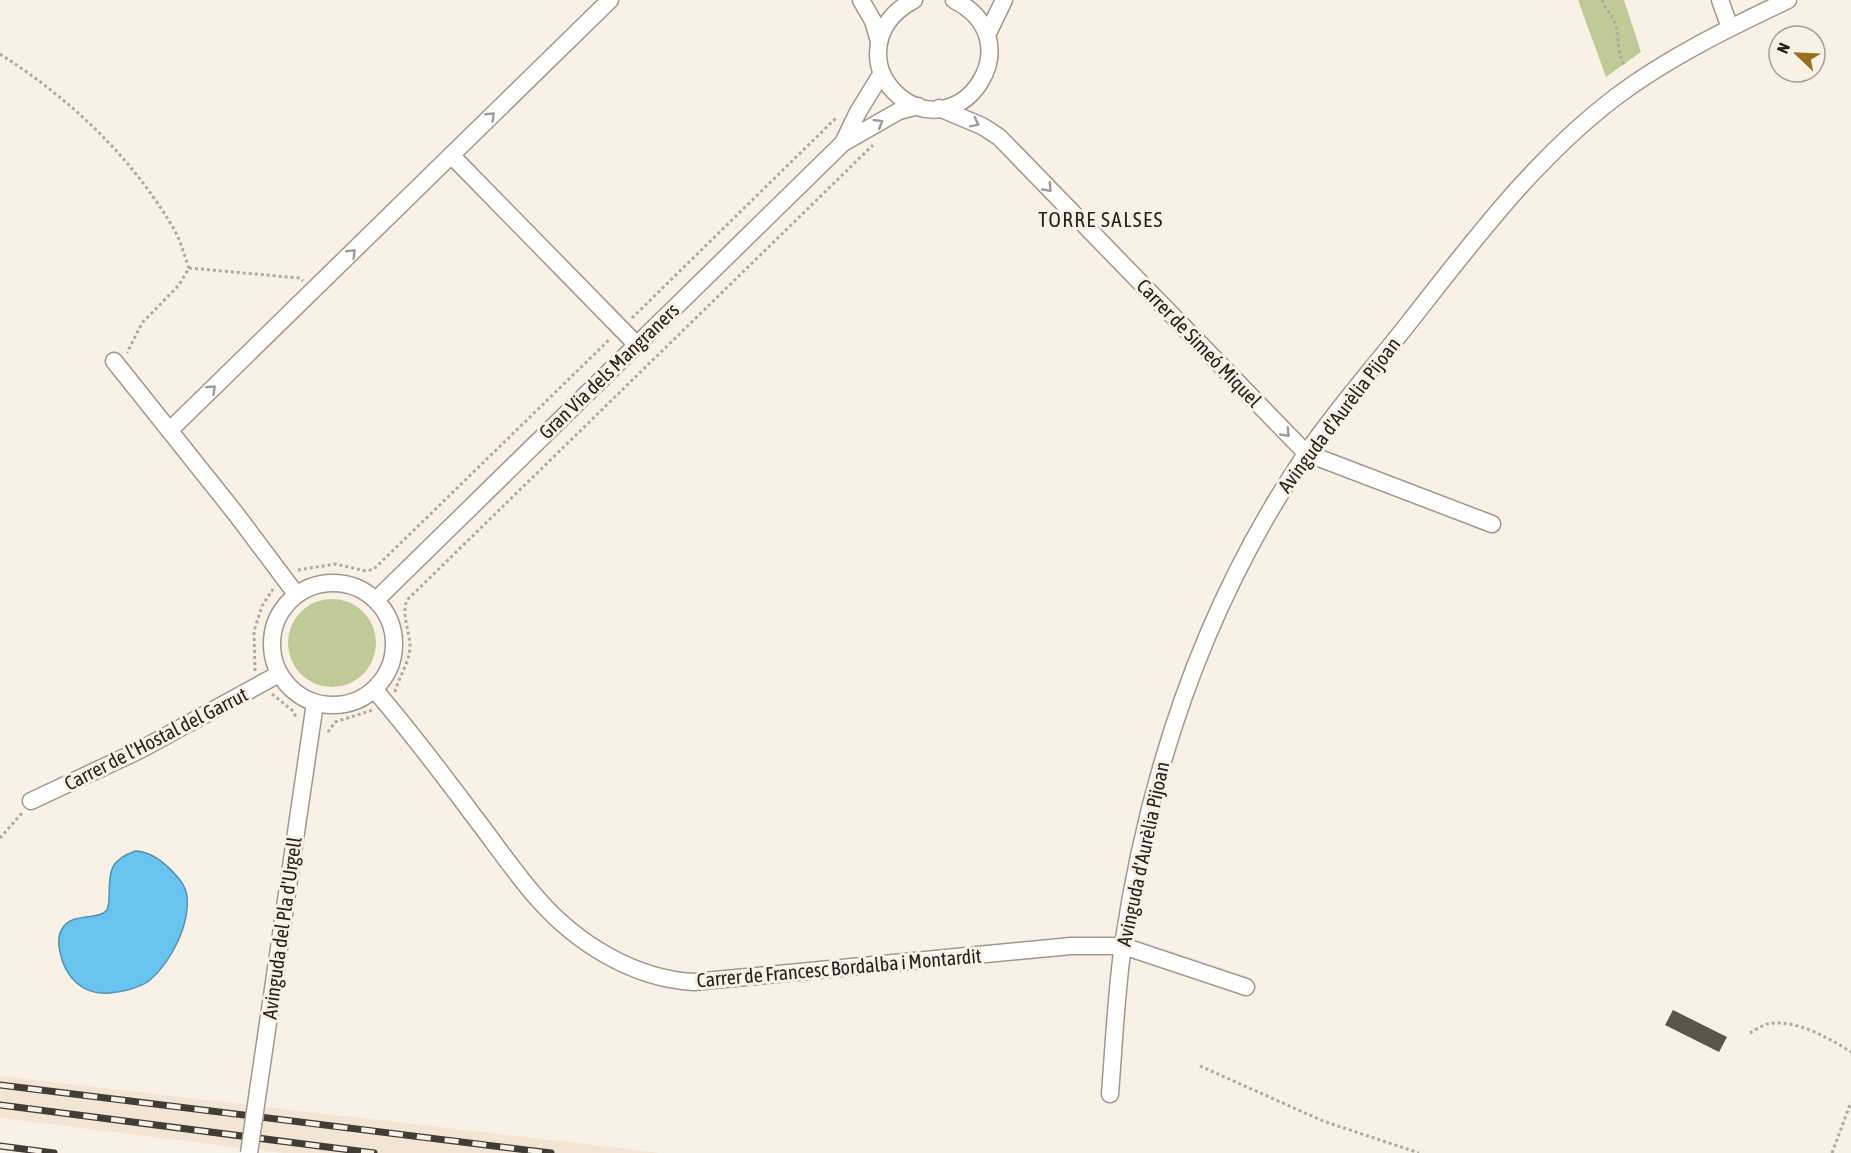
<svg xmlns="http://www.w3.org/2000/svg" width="1851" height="1153" font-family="'Asap Condensed',sans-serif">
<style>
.built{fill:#f3e5d4}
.green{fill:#c0ca97}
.water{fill:#68c4ef;stroke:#5493b0;stroke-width:1.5}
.building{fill:#5b544b}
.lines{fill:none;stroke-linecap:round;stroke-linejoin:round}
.minor-casing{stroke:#a0988e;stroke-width:19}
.path{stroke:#b0a9a0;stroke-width:3;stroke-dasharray:3 3;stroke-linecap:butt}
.minor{stroke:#fff;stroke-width:16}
.rail-casing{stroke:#403c36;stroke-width:7}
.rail{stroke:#faf1e6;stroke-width:4.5;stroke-dasharray:14;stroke-linecap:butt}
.minor-bridge-casing{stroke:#a0988e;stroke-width:19;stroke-linecap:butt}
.minor-bridge{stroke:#fff;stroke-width:16}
.oneway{stroke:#9d9c99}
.labels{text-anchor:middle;stroke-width:6;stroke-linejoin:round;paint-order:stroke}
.street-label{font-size:20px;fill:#25221d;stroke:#faf1e6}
.neighbourhood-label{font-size:21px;letter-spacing:1.5px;fill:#25221d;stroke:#faf1e6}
</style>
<rect width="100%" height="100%" fill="#faf1e6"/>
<path class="built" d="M0,1076l637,74 23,3h-377l-283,-35z"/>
<path class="green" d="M1578,0h46l17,52 -35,25z
M288 643a44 44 0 1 1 88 0a44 44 0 1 1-88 0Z"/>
<path class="water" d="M135,851c12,0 23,7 32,15 8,8 18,17 20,30 3,29 -16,66 -38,85 -10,7 -27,11 -39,12 -27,3 -45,-16 -50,-41 -2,-9 -2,-19 4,-26 11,-13 34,-6 42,-15 3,-4 3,-9 3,-14 1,-25 -1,-36 26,-46z"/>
<path class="building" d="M1673,1010l54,27 -8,15 -54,-27z"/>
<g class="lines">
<defs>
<path id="minor" d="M861,0l12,21 6,20
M914,0c-21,11 -36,29 -36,54 0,17 9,32 22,43 62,49 134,-57 54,-97
M1720,0l10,28
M987,35l17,-35
M939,108l43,18 17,11 307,316 186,71
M843,143l15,-31 24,-39
M451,155l186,190
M114,361l122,153 60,80
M170,430l440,-430
M272 644a61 61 0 1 1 122 0a61 61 0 1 1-122 0Z
M376,600l467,-457 56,-32 19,-5
M374,689c35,41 67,83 99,126 21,27 41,57 64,83 39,45 97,81 157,84l377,-36h52l123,41
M31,801l109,-51 139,-76
M258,1091l57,-388
M1110,1094c4,-50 6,-100 13,-149 26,-176 83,-344 183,-491 32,-47 70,-89 105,-134 63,-80 124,-162 206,-224 52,-39 112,-68 171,-96"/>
</defs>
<use href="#minor" class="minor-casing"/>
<path class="path" d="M1602,0c2,9 9,13 12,21 6,14 2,30 10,44
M0,54c69,44 130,101 172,172 8,12 12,29 17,42l-10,17 -37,38 -15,30
M189,268l110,10 4,3
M632,318l205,-201
M298,570l37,-6 31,7 8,-2 236,-230
M255,671l-1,-40 8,-25 11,-17
M395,692c4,-16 14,-28 15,-45 0,-16 -9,-32 -3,-47l466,-455
M272,694l21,17 4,8
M328,732l7,-10 38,-12
M0,838l23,-26
M1750,1033c5,-3 11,-7 17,-9 27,-6 62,14 84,28
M1200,1066l123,55 96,32
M1832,1153l19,-51"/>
<use href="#minor" class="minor"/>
<defs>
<path id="rail" d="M0,1085l551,68
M0,1105l374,48
M0,1146l54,7"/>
</defs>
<use href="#rail" class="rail-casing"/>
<use href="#rail" class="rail"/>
<defs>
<path id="minor-bridge" d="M249,1153l9,-62"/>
</defs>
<use href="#minor-bridge" class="minor-bridge-casing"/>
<use href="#minor-bridge" class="minor-bridge"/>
</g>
<defs><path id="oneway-chevron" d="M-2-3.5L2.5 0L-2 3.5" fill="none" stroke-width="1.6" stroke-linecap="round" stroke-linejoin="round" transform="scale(1.5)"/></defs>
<g class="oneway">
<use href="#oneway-chevron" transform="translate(491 116) rotate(-44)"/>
<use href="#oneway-chevron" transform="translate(879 123) rotate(-31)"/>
<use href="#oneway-chevron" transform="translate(975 123) rotate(26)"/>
<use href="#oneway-chevron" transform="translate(1048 188) rotate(46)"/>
<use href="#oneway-chevron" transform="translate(352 253) rotate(-44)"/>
<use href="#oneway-chevron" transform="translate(212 389) rotate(-44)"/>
<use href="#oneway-chevron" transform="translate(1286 433) rotate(46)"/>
</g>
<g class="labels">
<g class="street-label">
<text transform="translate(1199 343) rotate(46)" y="7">Carrer de Simeó Miquel</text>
<text transform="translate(609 371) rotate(-44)" y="7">Gran Via dels Mangraners</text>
<text transform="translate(1339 415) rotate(-53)" y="7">Avinguda d'Aurèlia Pijoan</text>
<text transform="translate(156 739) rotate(-27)" y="7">Carrer de l'Hostal del Garrut</text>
<text transform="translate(1143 854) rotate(-78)" y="7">Avinguda d'Aurèlia Pijoan</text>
<text transform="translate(282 928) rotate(-82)" y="7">Avinguda del Pla d'Urgell</text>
<text transform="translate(839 968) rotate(-5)" y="7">Carrer de Francesc Bordalba i Montardit</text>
</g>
<g class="neighbourhood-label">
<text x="1101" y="227">TORRE SALSES</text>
</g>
</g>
<g transform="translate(1797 54) rotate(293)"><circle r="28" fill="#faf1e6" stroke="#a59e96" stroke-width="1.5"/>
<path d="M0-4.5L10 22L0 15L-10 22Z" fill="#996e1c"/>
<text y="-9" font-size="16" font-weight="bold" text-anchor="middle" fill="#25221d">N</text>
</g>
</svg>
